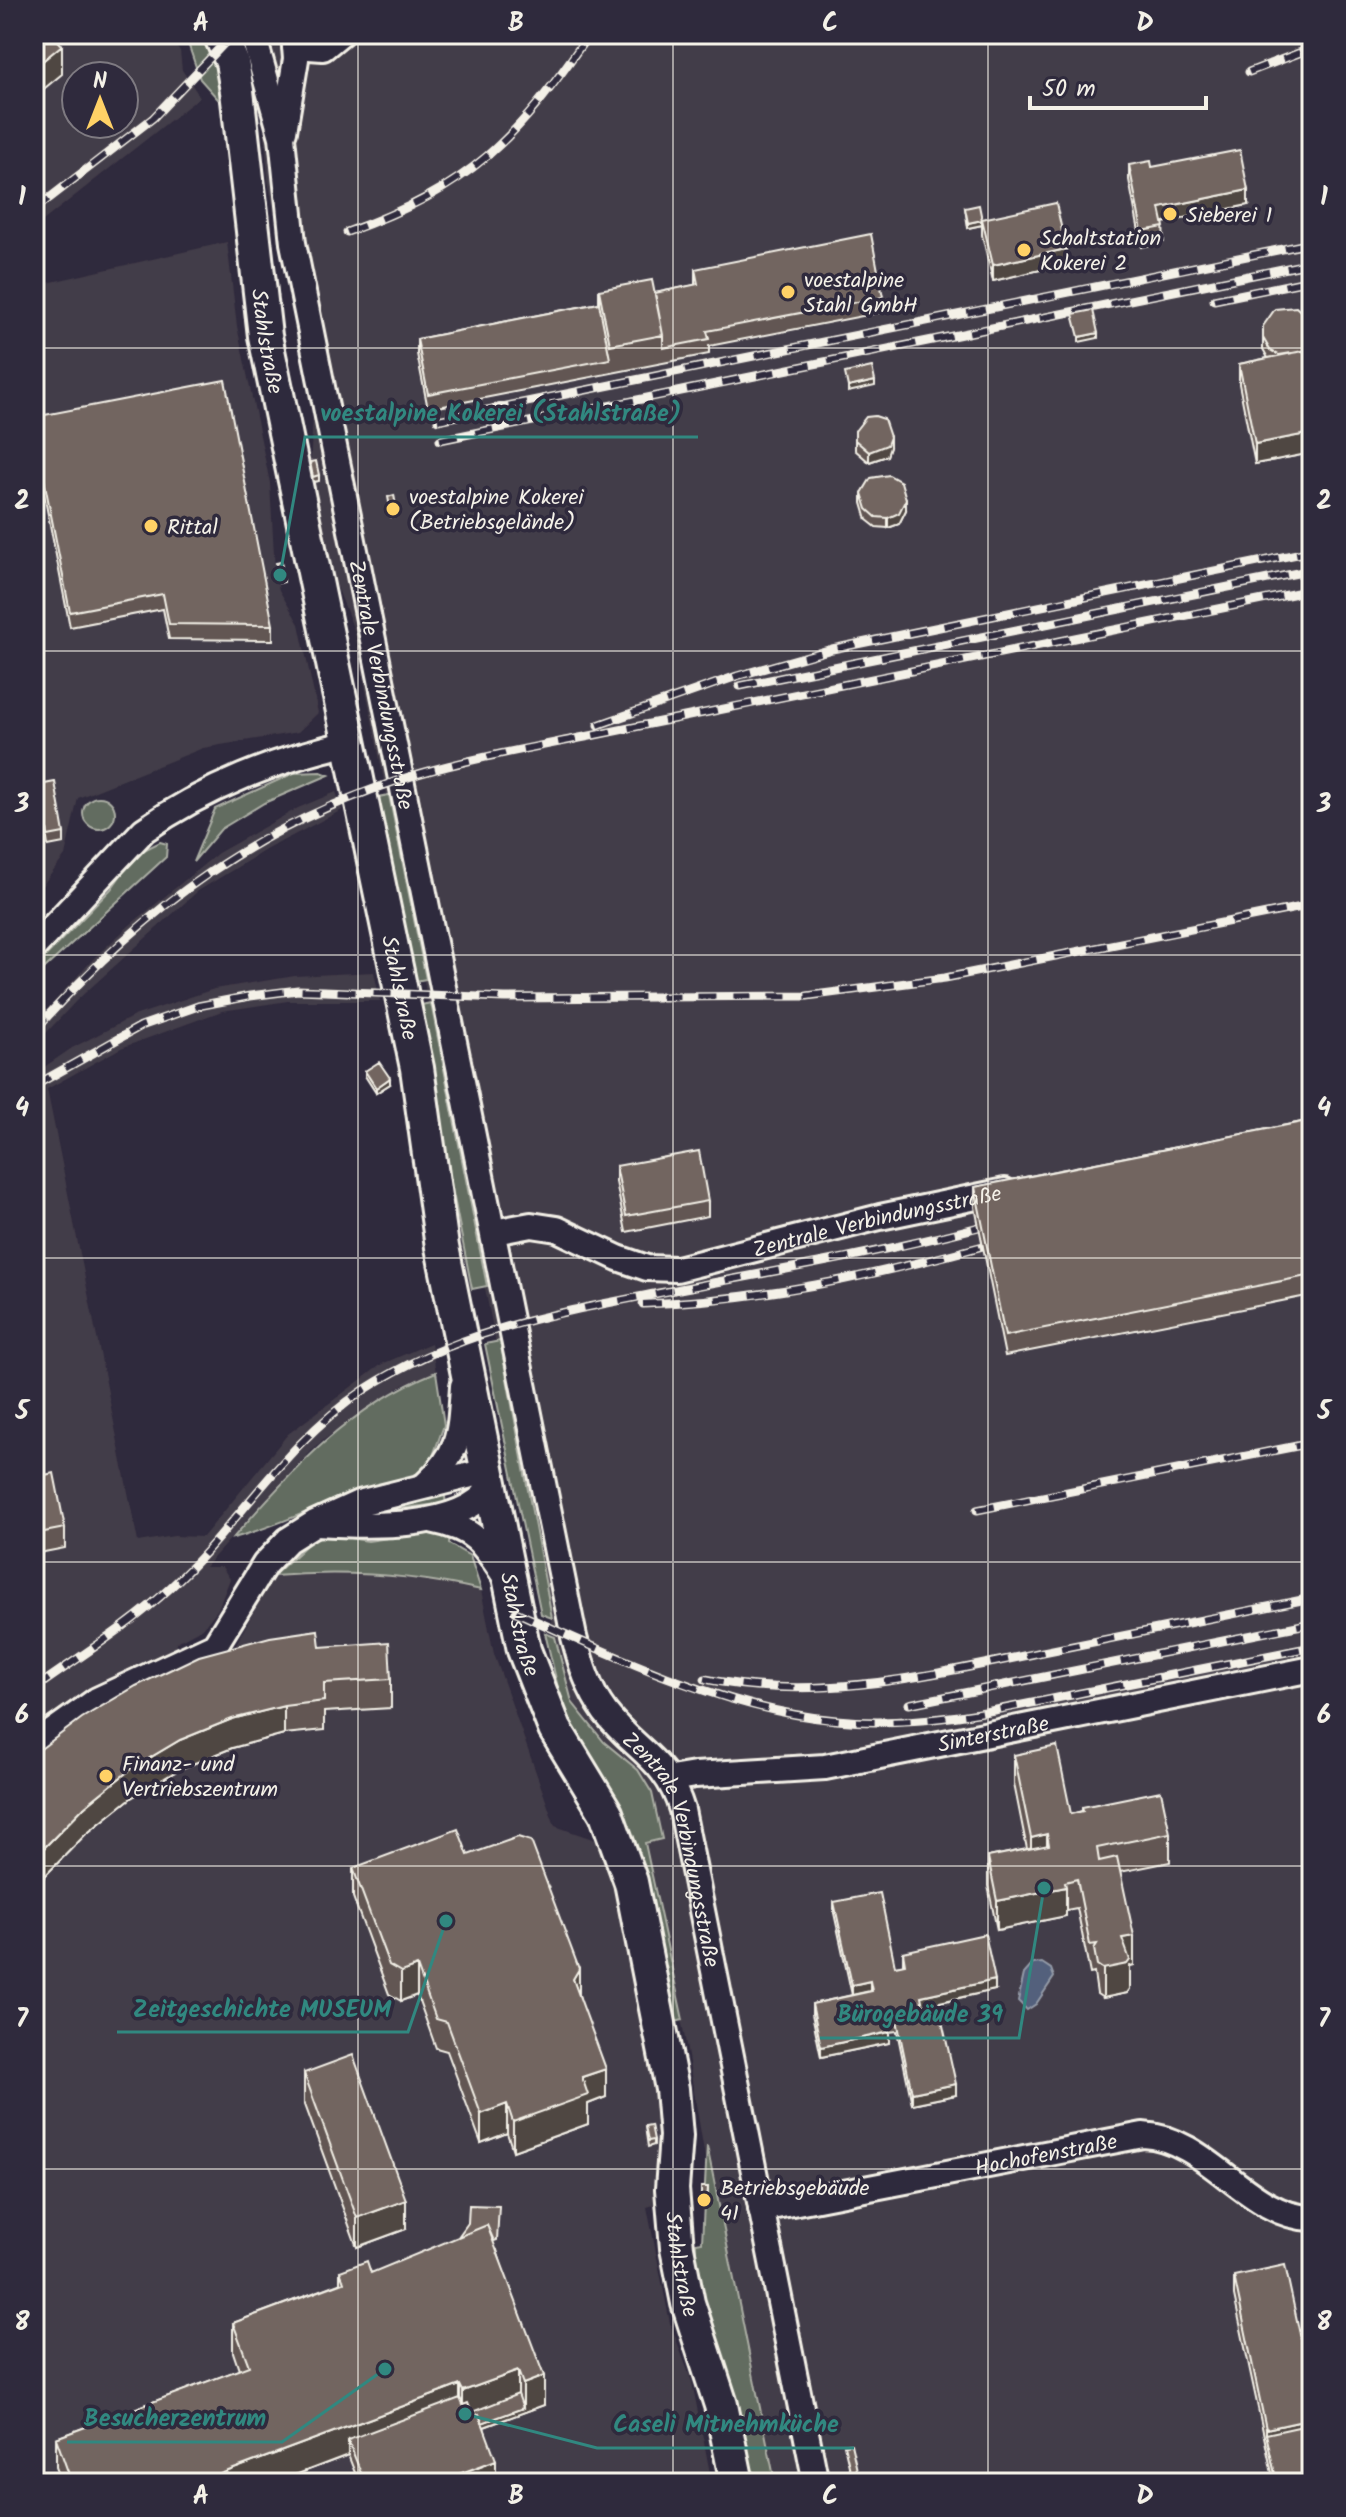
<svg xmlns="http://www.w3.org/2000/svg" width="1346" height="2517" font-family="Kalam,sans-serif">
<style>
.built{fill:#433c48;fill-rule:evenodd}
.green{fill:#626c60;stroke:#abaea4;stroke-width:2}
.water{fill:#53607c;stroke:#939aa7;stroke-width:2}
.lines{fill:none;stroke-linecap:round;stroke-linejoin:round}
.street-casing{stroke:#f4f1e8;stroke-width:30}
.secondary-casing{stroke:#f4f1e8;stroke-width:38}
.street{stroke:#2f2a3d;stroke-width:24}
.secondary{stroke:#2f2a3d;stroke-width:32}
.rail-casing{stroke:#f4f1e8;stroke-width:9}
.rail{stroke:#2f2a3d;stroke-width:6;stroke-dasharray:18;stroke-linecap:butt}
.wall{fill:#625753;stroke:#f4f1e8;stroke-width:2}
.shaded-wall{fill:#504743;stroke:#f4f1e8;stroke-width:2}
.building{fill:#726560;stroke:#f4f1e8;stroke-width:2}
.grid{fill:none;stroke:#f4f1e8;stroke-width:2;stroke-opacity:0.55}
.poi-dot{fill:#ffd166;stroke:#2f2a3d;stroke-width:3}
.labels{text-anchor:middle;stroke-width:7;stroke-linejoin:round;paint-order:stroke}
.poi-label{font-size:22px;fill:#f4f1e8;stroke:#2f2a3d;text-anchor:start}
.street-label{font-size:22px;fill:#f4f1e8;stroke:#2f2a3d}
.leader{fill:none;stroke:#318880;stroke-width:3}
.callout-dot{fill:#318880;stroke:#2f2a3d;stroke-width:3}
.callout-label{font-size:24px;text-anchor:middle;font-weight:bold;fill:#318880;stroke:#2f2a3d;stroke-width:7;stroke-linejoin:round;paint-order:stroke}
.neatline{fill:none;stroke:#f4f1e8;stroke-width:3}
.grid-label{font-size:26px;text-anchor:middle;font-weight:bold;fill:#f4f1e8}
</style>
<rect width="100%" height="100%" fill="#2f2a3d"/>
<filter id="ink" filterUnits="userSpaceOnUse"><feTurbulence type="fractalNoise" baseFrequency=".0125" numOctaves="2"/><feDisplacementMap in="SourceGraphic" scale="16" xChannelSelector="R" yChannelSelector="G"/><feConvolveMatrix kernelMatrix="1 2 1 2 8 2 1 2 1" color-interpolation-filters="sRGB"/></filter>
<g filter="url(#ink)">
<path class="built" d="M34,34h129l17,17 2,19 18,27 -166,131zM76,76h48v48h-48z
M258,34h1054v2449h-545l-40,-195 -43,-255 -63,-268 -34,-27 -21,-43 -212,-1065 -24,-61 -20,-101 3,-54 -45,-234z
M227,242l10,84 33,157 5,89 4,18 20,34 19,89 -20,19 -95,16 -125,50 -13,58 -31,40v-610z
M336,792l6,18 -75,39 -69,42 -122,110 -42,45v-22l61,-67 35,-32 88,-72 80,-45z
M374,972l6,29h-92l-66,10 -101,37 -74,41 91,453 36,-6 29,1 85,-103 94,-70 49,-21 5,29 -33,13 -41,26 -45,34 -40,42 -72,80h17l8,12 -12,30 -15,19 -26,14 -1,8 -71,30 -71,49v-655l38,-26 62,-32 80,-27 81,-13z
M338,1571l63,3 80,16 13,64 61,172 49,17 11,37 43,206 5,43 -6,75 -10,3 23,116 22,59 20,101h-678v-716l197,-114 42,-77z"/>
<path class="green" d="M185,34h16l20,45 3,27 -24,-27z
M321,772l8,3 -65,28 -43,26 -28,33 22,-53 79,-36z
M389,795l37,184 -16,3 -37,-184z
M83 813a16 16 0 1 1 32 0a16 16 0 1 1-32 0Z
M160,842l7,2 -1,13 -132,121v-10l77,-79 25,-35z
M431,1003l56,283 -15,3 -56,-283z
M500,1341l52,277 -11,-4 -56,-270z
M436,1372l8,53 -11,31 3,5c-27,23 -59,26 -91,37 -38,12 -73,30 -112,40 59,-68 117,-132 203,-166z
M444,1492l2,11 -82,10z
M430,1532l20,1 -1,11 21,12 11,34c-70,-16 -136,-20 -208,-14l40,-37 18,-4 37,6z
M545,1633l10,4 17,65 32,40 34,28 14,23 10,46 -17,4 38,177 -8,2 -36,-169 -11,-28 -49,-84 -19,-45z
M707,2146l67,331 18,-3 2,9h-44l-54,-199v-41l6,-1z"/>
<path class="water" d="M1042,1963l9,6 3,8 -18,27 -9,6 -9,-9 6,-27 9,-10z"/>
<g class="lines">
<defs>
<g id="street">
<path id="s1" d="M253,34l29,103 11,106 281,1394c7,27 14,52 31,75 29,38 62,47 77,98l134,673"/>
<path d="M295,46l28,2 17,-14"/>
<path d="M284,131l12,-72 -2,-25"/>
<path d="M34,947l110,-117c60,-42 135,-72 207,-87"/>
<path id="s2" d="M494,1232l37,-7 26,4 61,29 29,10 30,1 203,-52 125,-26"/>
<path d="M425,1485c36,-33 35,-53 38,-99"/>
<path d="M435,1521c41,8 49,24 71,57"/>
<path d="M317,1523c48,3 144,8 174,-36"/>
<path d="M34,1745l63,-45 118,-55 50,-81 23,-24 27,-17 44,-20 128,-32"/>
<path id="s3" d="M671,1779l24,-4 130,-8 487,-98"/>
<path id="s4" d="M761,2209l382,-74c65,3 105,82 169,83"/>
</g>
<g id="secondary">
<path id="s5" d="M220,34l12,28 5,29 28,245 152,732 25,179 82,403 31,79 51,84 25,69 41,207 4,47 -4,53 5,59 11,55 33,102 16,78"/>
</g>
</defs>
<use href="#street" class="street-casing"/>
<use href="#secondary" class="secondary-casing"/>
<use href="#street" class="street"/>
<use href="#secondary" class="secondary"/>
<defs>
<path id="rail" d="M1249,72l63,-24
M34,210l119,-92 80,-84
M347,232c123,-44 170,-93 242,-198
M1214,300l98,-20
M438,420l874,-177
M440,440l872,-177
M740,686l572,-116
M598,725l139,-49 95,-27 480,-98
M34,1031c112,-125 222,-207 384,-257 55,-16 112,-26 167,-37l727,-147
M34,1086l107,-60 57,-20 52,-10 48,-6 207,8 302,-2 138,-18 367,-73
M643,1304c114,-3 230,-28 340,-58
M977,1510l335,-67
M516,1612c97,44 213,99 320,108 84,8 163,-10 245,-27 77,-15 154,-31 231,-46
M705,1679c115,23 225,-4 338,-27 90,-18 179,-36 269,-54
M34,1689c46,-33 95,-63 136,-101 69,-63 113,-144 194,-198 89,-58 187,-76 290,-96 109,-21 218,-39 325,-67
M909,1704l403,-81"/>
</defs>
<use href="#rail" class="rail-casing"/>
<use href="#rail" class="rail"/>
</g>
<path class="wall" d="M1129,165l23,2 96,38 -85,18 1,19 -22,5 -13,-67z
M965,208l17,12 84,44 -73,17 -11,-46v-10l-14,3z
M695,269l188,28v15l-174,34v8l-281,55 -11,-55v-15l182,-36v-13l56,3 40,-8z
M1263,326l49,11v116l-57,11 -16,-80v-20l29,-6 -5,-9z
M34,417l239,208v15l-104,-1 -6,-30 -93,18 -36,-184z
M855,431l35,16 -3,9 -18,6 -14,-12z
M310,462l9,13v6l-6,1z
M862,493l44,17 -7,14 -11,4 -12,-1 -9,-7 -5,-17z
M39,785l25,48v10l-16,3z
M365,1071l25,13 -14,9 -11,-17z
M1312,1120v175l-307,61 -30,-149v-20z
M616,1166l92,35v15l-82,16 -10,-50z
M34,1447l6,29 25,52v20l-31,6z
M320,1647l71,32v29l-67,4v18l-40,4 -52,14 -52,21 -49,29 -46,37 -46,47 -5,-128z
M1014,1755l57,59 11,-3v-4l88,26v29l-50,10 14,93 -4,1v23l-3,4 -24,5 -6,-4 -3,-21 -4,1 -13,-66 -11,2v6l-69,14 -9,-44v-29l39,-8 -13,-65z
M468,1855l111,140 27,102 -18,7v20l-75,27 -6,-18 -26,10 -34,-92 -11,-3 -19,-53 -16,6 -12,-7 -36,-97v-29z
M834,1902l61,64 8,-1v-13l92,38 -72,16 33,89 -44,9 -15,-73 -8,1v11l-68,14 -9,-43v-10l40,-9 -18,-82z
M304,2073l102,156 -49,18 -53,-145z
M645,2126l9,14v5l-6,2z
M701,2187h7l-1,21h-6z
M497,2250l47,155 -60,22 12,49 -19,7h-118l-11,-28 -74,28h-212l-6,-16v-29l183,-68 -6,-18v-29l107,-40v-12l31,2z
M1310,2269h2v26l-2,-11z
M1234,2276l78,207h-38l-40,-187z"/>
<path class="shaded-wall" d="M62,45v29l-28,23v-29z
M1248,190v15l-88,18v-15z
M982,220v5l-14,3v-5z
M1066,249v15l-73,17v-16z
M1098,333v5l-19,4v-5z
M875,381v5l-27,6v-5z
M1312,433v20l-57,11v-20z
M890,437v10l-3,9 -18,6v-10z
M906,499v11l-7,14 -11,4v-10z
M397,511v5l-6,1v-5z
M284,577v5l-5,1v-5z
M47,828v10l-13,3v-10z
M390,1078v6l-14,9v-5z
M284,1706v28l-52,14 -52,21 -49,29 -46,37 -46,47 -5,7v-29l5,-7 46,-47 46,-37 49,-29 52,-21z
M1047,1834v29l-16,3v-28z
M1066,1887v29l-69,14v-29z
M1134,1936v29l-4,1v23l-3,4 -24,5v-29l19,-31z
M417,1966v29l-16,6v-29z
M579,1969v29l-6,-19z
M995,1980v10l-74,16v-10z
M870,1981v10l-18,4v-10z
M889,2032v11l-68,14v-10z
M606,2069v28l-18,7v20l-75,27v-29l69,-45z
M956,2084v11l-44,9v-11z
M507,2104v29l-26,10v-29z
M406,2200v29l-49,18v-29z
M518,2371v29l-55,20v-29z
M544,2376v29l-71,26v-5l50,-18v-24z
M460,2385v29l-112,26v15l-74,28h-78z
M1312,2419v20l-46,-5v-5z
M496,2460v16l-19,7h-42z
M166,2477v6h-16z"/>
<path class="building" d="M34,34h18l10,11 -28,23z
M1240,150l8,40 -88,18 4,19 -22,4 -13,-66 22,-4 1,6z
M1056,203l10,46 -73,16 -11,-46z
M979,205l3,15 -14,3 -3,-15z
M871,234l12,63 -176,34 2,8 -46,9v-13l-8,-42 43,-9 -3,-15z
M652,280l11,55 -53,10 -11,-55z
M599,303l11,56 -182,35 -11,-55z
M1296,307l15,14 1,18 -5,9 -3,3 -25,4 -9,-5 -7,-12v-12l12,-17z
M1093,310l5,23 -19,4 -6,-23z
M1312,349v84l-57,11 -16,-80z
M872,367l3,14 -27,6 -3,-14z
M225,380l48,245 -104,-1 -6,-30 -93,18 -36,-184v-11z
M875,416l9,3 6,18 -3,8 -18,7 -14,-12v-9l11,-14z
M316,461l3,14 -6,2 -3,-15z
M889,475l12,7 5,17 -7,14 -11,5 -12,-1 -9,-8 -5,-16 9,-15z
M394,495l3,16 -6,1 -3,-15z
M281,562l3,15 -5,1 -3,-15z
M35,766l4,19 16,-3 9,51 -16,3 -1,-8 -13,3v-64z
M379,1062l11,16 -14,10 -11,-17z
M1312,1120v155l-307,61 -30,-149z
M699,1151l9,50 -82,15 -10,-50z
M34,1447l6,29 14,-3 11,55 -31,6z
M318,1630l2,17 69,-5 2,37 -67,4v18l-40,5 -52,13 -52,21 -49,29 -46,37 -46,47 -5,7v-106l48,-36 54,-32 63,-30 71,-19z
M1057,1746l14,68 12,-3 -1,-4 79,-16 9,42 -73,15 2,13 18,-4 17,79 -12,2 8,22 -3,4 -24,5 -6,-4 -3,-16 3,-5 -7,1 -13,-66 -12,3 1,5 -69,14 -9,-44 61,-12 -2,-11 -16,4 -17,-83z
M458,1829l10,26 50,-18 13,4 48,128 -6,10 33,90 -24,8 6,18 -75,27 -6,-18 -26,10 -34,-92 -11,-3 -19,-53 -16,6 -12,-7 -36,-97z
M880,1893l15,73 10,-2 -2,-12 82,-18 10,46 -74,16 2,10 15,-3 18,81 -44,9 -15,-73 -10,2 2,10 -68,15 -9,-43 60,-13 -2,-10 -18,4 -18,-83z
M353,2055l53,145 -49,18 -53,-145z
M651,2125l3,15 -6,1 -3,-15z
M701,2187h7l-1,16h-6z
M469,2205l30,1 -2,34 -3,1 -7,-16 -29,12 10,-14z
M487,2225l57,151 -21,8 -5,-13 -55,20 -3,-6 -264,98h-27l-3,-6 -16,6h-78l-16,-45 193,-72 -16,-43 111,-41 -4,-11 27,-10 4,12z
M1285,2265l27,125v29l-46,10 -32,-153z
M518,2394l5,14 -41,15 -3,-9 -6,2 -1,-4z
M460,2398l3,7 5,-2 5,13 6,-2 17,46 -61,23h-37l-1,-3 -7,3h-25l-17,-43z
M1312,2424v59h-35l-11,-49z
M851,2444l9,39h-7l-9,-38z"/>
</g>
<path class="grid" d="M358,34v2449M673,34v2449M988,34v2449M34,348h1278M34,651h1278M34,955h1278M34,1258h1278M34,1562h1278M34,1866h1278M34,2169h1278"/>
<g class="poi-dot">
<circle cx="1170" cy="214" r="8"/>
<circle cx="1024" cy="250" r="8"/>
<circle cx="788" cy="292" r="8"/>
<circle cx="393" cy="509" r="8"/>
<circle cx="151" cy="526" r="8"/>
<circle cx="106" cy="1776" r="8"/>
<circle cx="704" cy="2200" r="8"/>
</g>
<g class="labels">
<g class="poi-label">
<text x="1186" y="222">Sieberei 1</text>
<text x="1040" y="245">Schaltstation<tspan x="1040" dy="25">Kokerei 2</tspan></text>
<text x="804" y="287">voestalpine<tspan x="804" dy="25">Stahl GmbH</tspan></text>
<text x="409" y="504">voestalpine Kokerei<tspan x="409" dy="25">(Betriebsgelände)</tspan></text>
<text x="167" y="534">Rittal</text>
<text x="122" y="1771">Finanz- und<tspan x="122" dy="25">Vertriebszentrum</tspan></text>
<text x="720" y="2195">Betriebsgebäude<tspan x="720" dy="25">41</tspan></text>
</g>
<g class="street-label">
<text dy="8" stroke="none"><textPath href="#s5" startOffset="312">Stahlstraße</textPath></text>
<text dy="8" stroke="none"><textPath href="#s1" startOffset="664">Zentrale Verbindungsstraße</textPath></text>
<text dy="8" stroke="none"><textPath href="#s5" startOffset="972">Stahlstraße</textPath></text>
<text dy="8" stroke="none"><textPath href="#s2" startOffset="398">Zentrale Verbindungsstraße</textPath></text>
<text dy="8" stroke="none"><textPath href="#s5" startOffset="1620">Stahlstraße</textPath></text>
<text dy="8" stroke="none"><textPath href="#s3" startOffset="326">Sinterstraße</textPath></text>
<text dy="8" stroke="none"><textPath href="#s1" startOffset="1876">Zentrale Verbindungsstraße</textPath></text>
<text dy="8" stroke="none"><textPath href="#s4" startOffset="290">Hochofenstraße</textPath></text>
<text dy="8" stroke="none"><textPath href="#s5" startOffset="2290">Stahlstraße</textPath></text>
</g>
</g>
<path class="leader" d="M280 575L305 437H698M446 1921L408 2032H117M1044 1888L1019 2038H820M385 2369L282 2442H67M465 2414L597 2448H854"/>
<g class="callout-dot">
<circle cx="280" cy="575" r="8"/>
<circle cx="446" cy="1921" r="8"/>
<circle cx="1044" cy="1888" r="8"/>
<circle cx="385" cy="2369" r="8"/>
<circle cx="465" cy="2414" r="8"/>
</g>
<g class="callout-label">
<text x="501" y="421">voestalpine Kokerei (Stahlstraße)</text>
<text x="262" y="2017">Zeitgeschichte MUSEUM</text>
<text x="920" y="2022">Bürogebäude 39</text>
<text x="175" y="2426">Besucherzentrum</text>
<text x="726" y="2432">Caseli Mitnehmküche</text>
</g>
<rect width="1346" height="2517" fill="none" stroke="#2f2a3d" stroke-width="88"/>
<g transform="translate(100 100)"><circle r="38" fill="#2f2a3d" stroke="#7e7a81" stroke-width="2"/>
<path d="M0-6L14 30L0 20L-14 30Z" fill="#ffd166"/>
<text y="-12" font-size="22" font-weight="bold" text-anchor="middle" fill="#f4f1e8">N</text>
</g>
<path d="M1030 96v12h176v-12" fill="none" stroke="#f4f1e8" stroke-width="4"/>
<text x="1042" y="96" font-size="24" fill="#f4f1e8" stroke="#2f2a3d" stroke-width="6" paint-order="stroke">50 m</text>
<rect x="44" y="44" width="1258" height="2429" class="neatline"/>
<g class="grid-label">
<text x="201" y="31">A</text>
<text x="516" y="31">B</text>
<text x="830" y="31">C</text>
<text x="1145" y="31">D</text>
<text x="22" y="205">1</text>
<text x="1324" y="205">1</text>
<text x="22" y="509">2</text>
<text x="1324" y="509">2</text>
<text x="22" y="812">3</text>
<text x="1324" y="812">3</text>
<text x="22" y="1116">4</text>
<text x="1324" y="1116">4</text>
<text x="22" y="1419">5</text>
<text x="1324" y="1419">5</text>
<text x="22" y="1723">6</text>
<text x="1324" y="1723">6</text>
<text x="22" y="2027">7</text>
<text x="1324" y="2027">7</text>
<text x="22" y="2330">8</text>
<text x="1324" y="2330">8</text>
<text x="201" y="2504">A</text>
<text x="516" y="2504">B</text>
<text x="830" y="2504">C</text>
<text x="1145" y="2504">D</text>
</g>
</svg>
